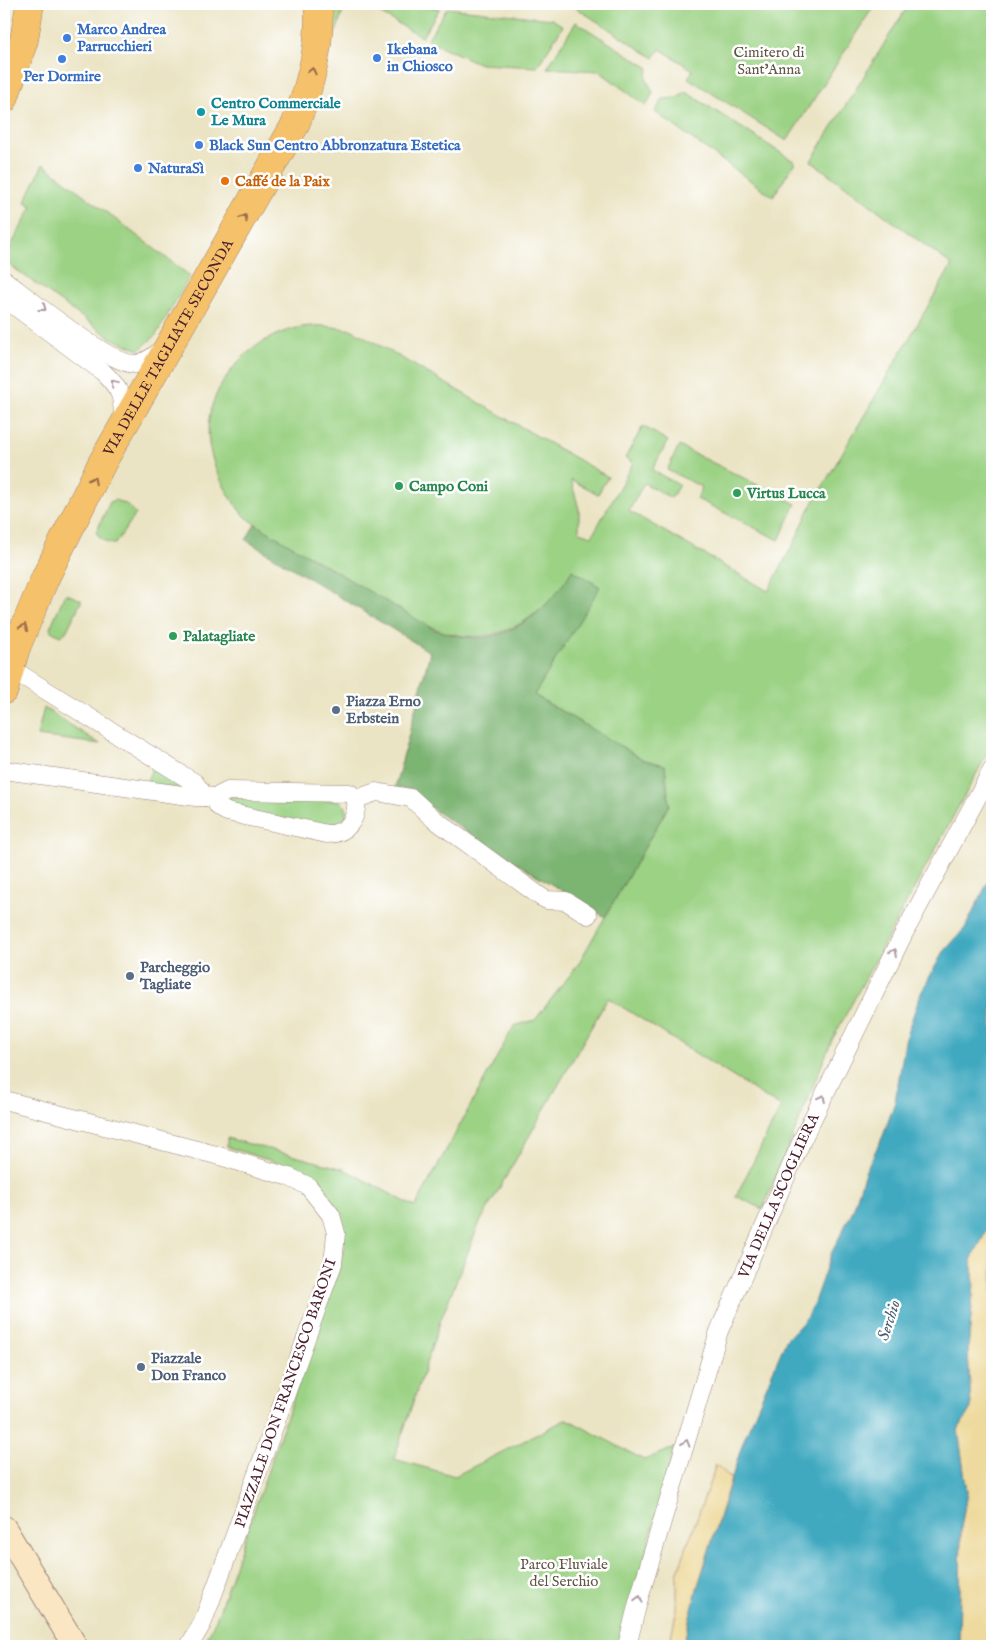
<svg xmlns="http://www.w3.org/2000/svg" width="996" height="1650" font-family="'IM FELL English',serif">
<style>
.green{fill:#9bd284;stroke:#727858}
.forest{fill:#7cb472;stroke:#636a4e}
.sand{fill:#eeda9e;stroke:#9c7c64}
.water{fill:#40a9c0;stroke:#456476}
.lines{fill:none;stroke-linecap:round;stroke-linejoin:round}
.street-casing{stroke:#9a8278;stroke-width:19}
.secondary-casing{stroke:#9a8278;stroke-width:26}
.primary-casing{stroke:#9a8278;stroke-width:29}
.street{stroke:#fff;stroke-width:18}
.secondary{stroke:#fbe6c4;stroke-width:24}
.primary{stroke:#f5c16b;stroke-width:28}
.oneway{stroke:#976848}
.oneway2{stroke:#ae9aa0}
.shop-dot{fill:#3f7fe0;stroke:#fff;stroke-width:2}
.culture-dot{fill:#0f9aa8;stroke:#fff;stroke-width:2}
.food-dot{fill:#e8710a;stroke:#fff;stroke-width:2}
.leisure-dot{fill:#2e9e5b;stroke:#fff;stroke-width:2}
.service-dot{fill:#5c6f8a;stroke:#fff;stroke-width:2}
.labels{text-anchor:middle;stroke-width:5;stroke-linejoin:round;paint-order:stroke}
.shop-label{font-size:15px;font-weight:bold;fill:#366cbe;stroke:#fff;text-anchor:start}
.park-label{font-size:15px;fill:#625546;stroke:#fff}
.culture-label{font-size:15px;font-weight:bold;fill:#0d838f;stroke:#fff;text-anchor:start}
.food-label{font-size:15px;font-weight:bold;fill:#c56008;stroke:#fff;text-anchor:start}
.street-label{font-size:15px;fill:#4a1f2b;stroke:#fff}
.leisure-label{font-size:15px;font-weight:bold;fill:#27864d;stroke:#fff;text-anchor:start}
.service-label{font-size:15px;font-weight:bold;fill:#4e5e75;stroke:#fff;text-anchor:start}
.water-label{font-size:16px;font-style:italic;fill:#465d6e;stroke:#fff}
</style>
<rect width="100%" height="100%" fill="#fff"/>
<filter id="ink" filterUnits="userSpaceOnUse"><feTurbulence type="fractalNoise" baseFrequency=".02" numOctaves="2"/><feDisplacementMap in="SourceGraphic" scale="10" xChannelSelector="R" yChannelSelector="G"/><feConvolveMatrix kernelMatrix="1 2 1 2 8 2 1 2 1" color-interpolation-filters="sRGB"/></filter>
<filter id="wash" filterUnits="userSpaceOnUse"><feTurbulence type="fractalNoise" baseFrequency=".0096" numOctaves="4" result="noise"/><feDisplacementMap in="SourceGraphic" scale="20" xChannelSelector="R" yChannelSelector="G"/><feGaussianBlur stdDeviation="1.12" result="paint"/><feColorMatrix in="noise" values="0 0 0 0 0 0 0 0 0 0 0 0 0 0 0 0 0 1.4 0 .05"/><feComposite in="paint" operator="in"/></filter>
<g filter="url(#wash)">
<rect width="100%" height="100%" fill="#ebe4c4"/>
<path class="green" d="M324,4h21l-8,26 -12,22z
M380,4h4l56,4 -18,29 -46,-26z
M570,4h305l-88,137 -99,-63 5,-8 -33,-21 -6,9z
M909,4h83v314l-2,4 2,3v420l-160,295 -69,169 -27,-13 45,-89 -173,-109 -129,226 -38,95 -47,140 61,17 112,-57 77,41 30,-12 -53,198h-418l14,-29 127,-365 -3,-39 -31,-40 -83,-26v-9l117,31 71,38 99,-181 21,-6 42,-54 92,-161 -4,-40 -21,-5 -110,-65 65,-109 -27,-16c-12,22 -28,39 -49,52 -65,39 -118,-10 -173,-42 -36,-21 -75,-41 -108,-66 -39,-53 -50,-102 -2,-154 19,-19 44,-32 71,-34 13,-1 28,2 42,4l255,147 -10,17 -27,-14 8,29v23l13,4 41,-73 -8,-5 18,-32 25,15 -16,29 27,15 -8,13 -27,-15 -15,28 139,80 27,-50 14,-31 143,-245 -141,-104z
M447,8l105,11 11,7 -26,41 -57,-3 -53,-24z
M576,22l73,46 -3,10 7,15 -7,13 -47,-35 -52,-3z
M686,92l109,70 -22,35 -118,-85 8,-13 14,-1z
M43,164l147,112 -34,59 -17,15 -28,-12 -107,-77v-16l6,3 22,-42 -7,-4z
M679,446l117,58 -17,36 -82,-41 5,-12 -35,-17z
M115,500l11,4 10,10 -21,30c-7,1 -16,-6 -19,-12l14,-30z
M67,594l14,6v2l-15,30 -6,4 -9,-5 -1,-3 14,-32z
M44,708l56,36 -63,-8z
M154,764l36,24 -45,-2z
M228,796l112,5 6,6v11l-11,11 -106,-21 -5,-6z"/>
<path class="forest" d="M255,524l180,106c13,4 26,7 39,8 41,1 79,-34 98,-68l28,17 -66,108 110,65 21,5 4,40 -64,112 -126,-77 -48,-32 -20,-19 -16,-1 35,-136 -184,-112z"/>
<path class="sand" d="M992,1193v453h-33l2,-118 6,-36 -9,-62 13,-22 -3,-58 6,-67 -3,-23 19,-36z
M716,1465l15,13 -34,111 -14,57h-14l8,-37v-35z"/>
<path class="water" d="M992,874v319l-2,31 -19,36 3,23 -6,67 3,58 -13,22 9,62 -6,36 -2,118h-276l14,-57 46,-147 43,-102 19,-20 8,-15 18,-51 22,-44 12,-38 18,-36 12,-34 11,-66 15,-43 21,-39 23,-26z"/>
</g>
<g filter="url(#ink)">
<g class="lines">
<defs>
<g id="street">
<path d="M4,280c23,17 108,87 132,84 10,-2 20,-9 27,-16"/>
<path d="M4,298l99,74c19,18 20,26 20,51"/>
<path d="M10,668l185,115 10,14"/>
<path d="M4,770l192,27h20c-1,9 4,11 11,15l100,22c20,0 31,-15 29,-35"/>
<path d="M216,797l12,-6 122,2 6,6"/>
<path d="M356,799l20,-7 35,6 23,21 107,78 6,3 19,1 22,14"/>
<path d="M4,1100l212,55 73,22 19,9 23,29 5,18 -3,31 -116,320 -15,40 -13,22"/>
<path id="s1" d="M627,1646l11,-44 81,-271 84,-193 101,-205 88,-163"/>
</g>
<path id="secondary" d="M4,1528l71,118"/>
<g id="primary">
<path d="M4,99l20,-59 6,-36"/>
<path id="s2" d="M4,690l12,-42 30,-72 56,-113 193,-338c15,-38 27,-80 23,-121"/>
</g>
</defs>
<use href="#street" class="street-casing"/>
<use href="#secondary" class="secondary-casing"/>
<use href="#primary" class="primary-casing"/>
<use href="#street" class="street"/>
<use href="#secondary" class="secondary"/>
<use href="#primary" class="primary"/>
</g>
<defs><path id="oneway-chevron" d="M-2-3.5L2.5 0L-2 3.5" fill="none" stroke-width="1.6" stroke-linecap="round" stroke-linejoin="round" transform="scale(1.25)"/></defs>
<g class="oneway">
<use href="#oneway-chevron" transform="translate(312 71) rotate(-77)"/>
<use href="#oneway-chevron" transform="translate(244 218) rotate(-60)"/>
<use href="#oneway-chevron" transform="translate(93 480) rotate(-63)"/>
<use href="#oneway-chevron" transform="translate(24 627) rotate(-68)"/>
</g>
<g class="oneway2">
<use href="#oneway-chevron" transform="translate(43 308) rotate(37)"/>
<use href="#oneway-chevron" transform="translate(114 383) rotate(-130)"/>
<use href="#oneway-chevron" transform="translate(894 952) rotate(-64)"/>
<use href="#oneway-chevron" transform="translate(822 1098) rotate(-64)"/>
<use href="#oneway-chevron" transform="translate(686 1443) rotate(-73)"/>
<use href="#oneway-chevron" transform="translate(639 1599) rotate(-74)"/>
</g>
</g>
<g class="shop-dot">
<circle cx="67" cy="38" r="5"/>
<circle cx="377" cy="58" r="5"/>
<circle cx="62" cy="59" r="5"/>
<circle cx="199" cy="145" r="5"/>
<circle cx="138" cy="168" r="5"/>
</g>
<circle class="culture-dot" cx="201" cy="112" r="5"/>
<circle class="food-dot" cx="225" cy="181" r="5"/>
<g class="leisure-dot">
<circle cx="399" cy="486" r="5"/>
<circle cx="737" cy="493" r="5"/>
<circle cx="173" cy="636" r="5"/>
</g>
<g class="service-dot">
<circle cx="336" cy="710" r="5"/>
<circle cx="130" cy="976" r="5"/>
<circle cx="141" cy="1367" r="5"/>
</g>
<g class="labels">
<g class="shop-label">
<text x="77" y="34">Marco Andrea<tspan x="77" dy="17">Parrucchieri</tspan></text>
<text x="387" y="54">Ikebana<tspan x="387" dy="17">in Chiosco</tspan></text>
<text x="62" y="81" text-anchor="middle">Per Dormire</text>
<text x="209" y="150">Black Sun Centro Abbronzatura Estetica</text>
<text x="148" y="173">NaturaSì</text>
</g>
<g class="park-label">
<text x="769" y="57">Cimitero di<tspan x="769" dy="17">Sant'Anna</tspan></text>
<text x="564" y="1569">Parco Fluviale<tspan x="564" dy="17">del Serchio</tspan></text>
</g>
<g class="culture-label">
<text x="211" y="108">Centro Commerciale<tspan x="211" dy="17">Le Mura</tspan></text>
</g>
<g class="food-label">
<text x="235" y="186">Caffé de la Paix</text>
</g>
<g class="street-label">
<text dy="5" stroke="none"><textPath href="#s2" startOffset="381">VIA DELLE TAGLIATE SECONDA</textPath></text>
<text dy="5" stroke="none"><textPath href="#s1" startOffset="476">VIA DELLA SCOGLIERA</textPath></text>
<text transform="translate(285 1393) rotate(-71)" y="5">PIAZZALE DON FRANCESCO BARONI</text>
</g>
<g class="leisure-label">
<text x="409" y="491">Campo Coni</text>
<text x="747" y="498">Virtus Lucca</text>
<text x="183" y="641">Palatagliate</text>
</g>
<g class="service-label">
<text x="346" y="706">Piazza Erno<tspan x="346" dy="17">Erbstein</tspan></text>
<text x="140" y="972">Parcheggio<tspan x="140" dy="17">Tagliate</tspan></text>
<text x="151" y="1363">Piazzale<tspan x="151" dy="17">Don Franco</tspan></text>
</g>
<g class="water-label">
<text transform="translate(888 1320) rotate(-72)" y="6">Serchio</text>
</g>
</g>
<rect width="996" height="1650" fill="none" stroke="#fff" stroke-width="20"/>
</svg>
